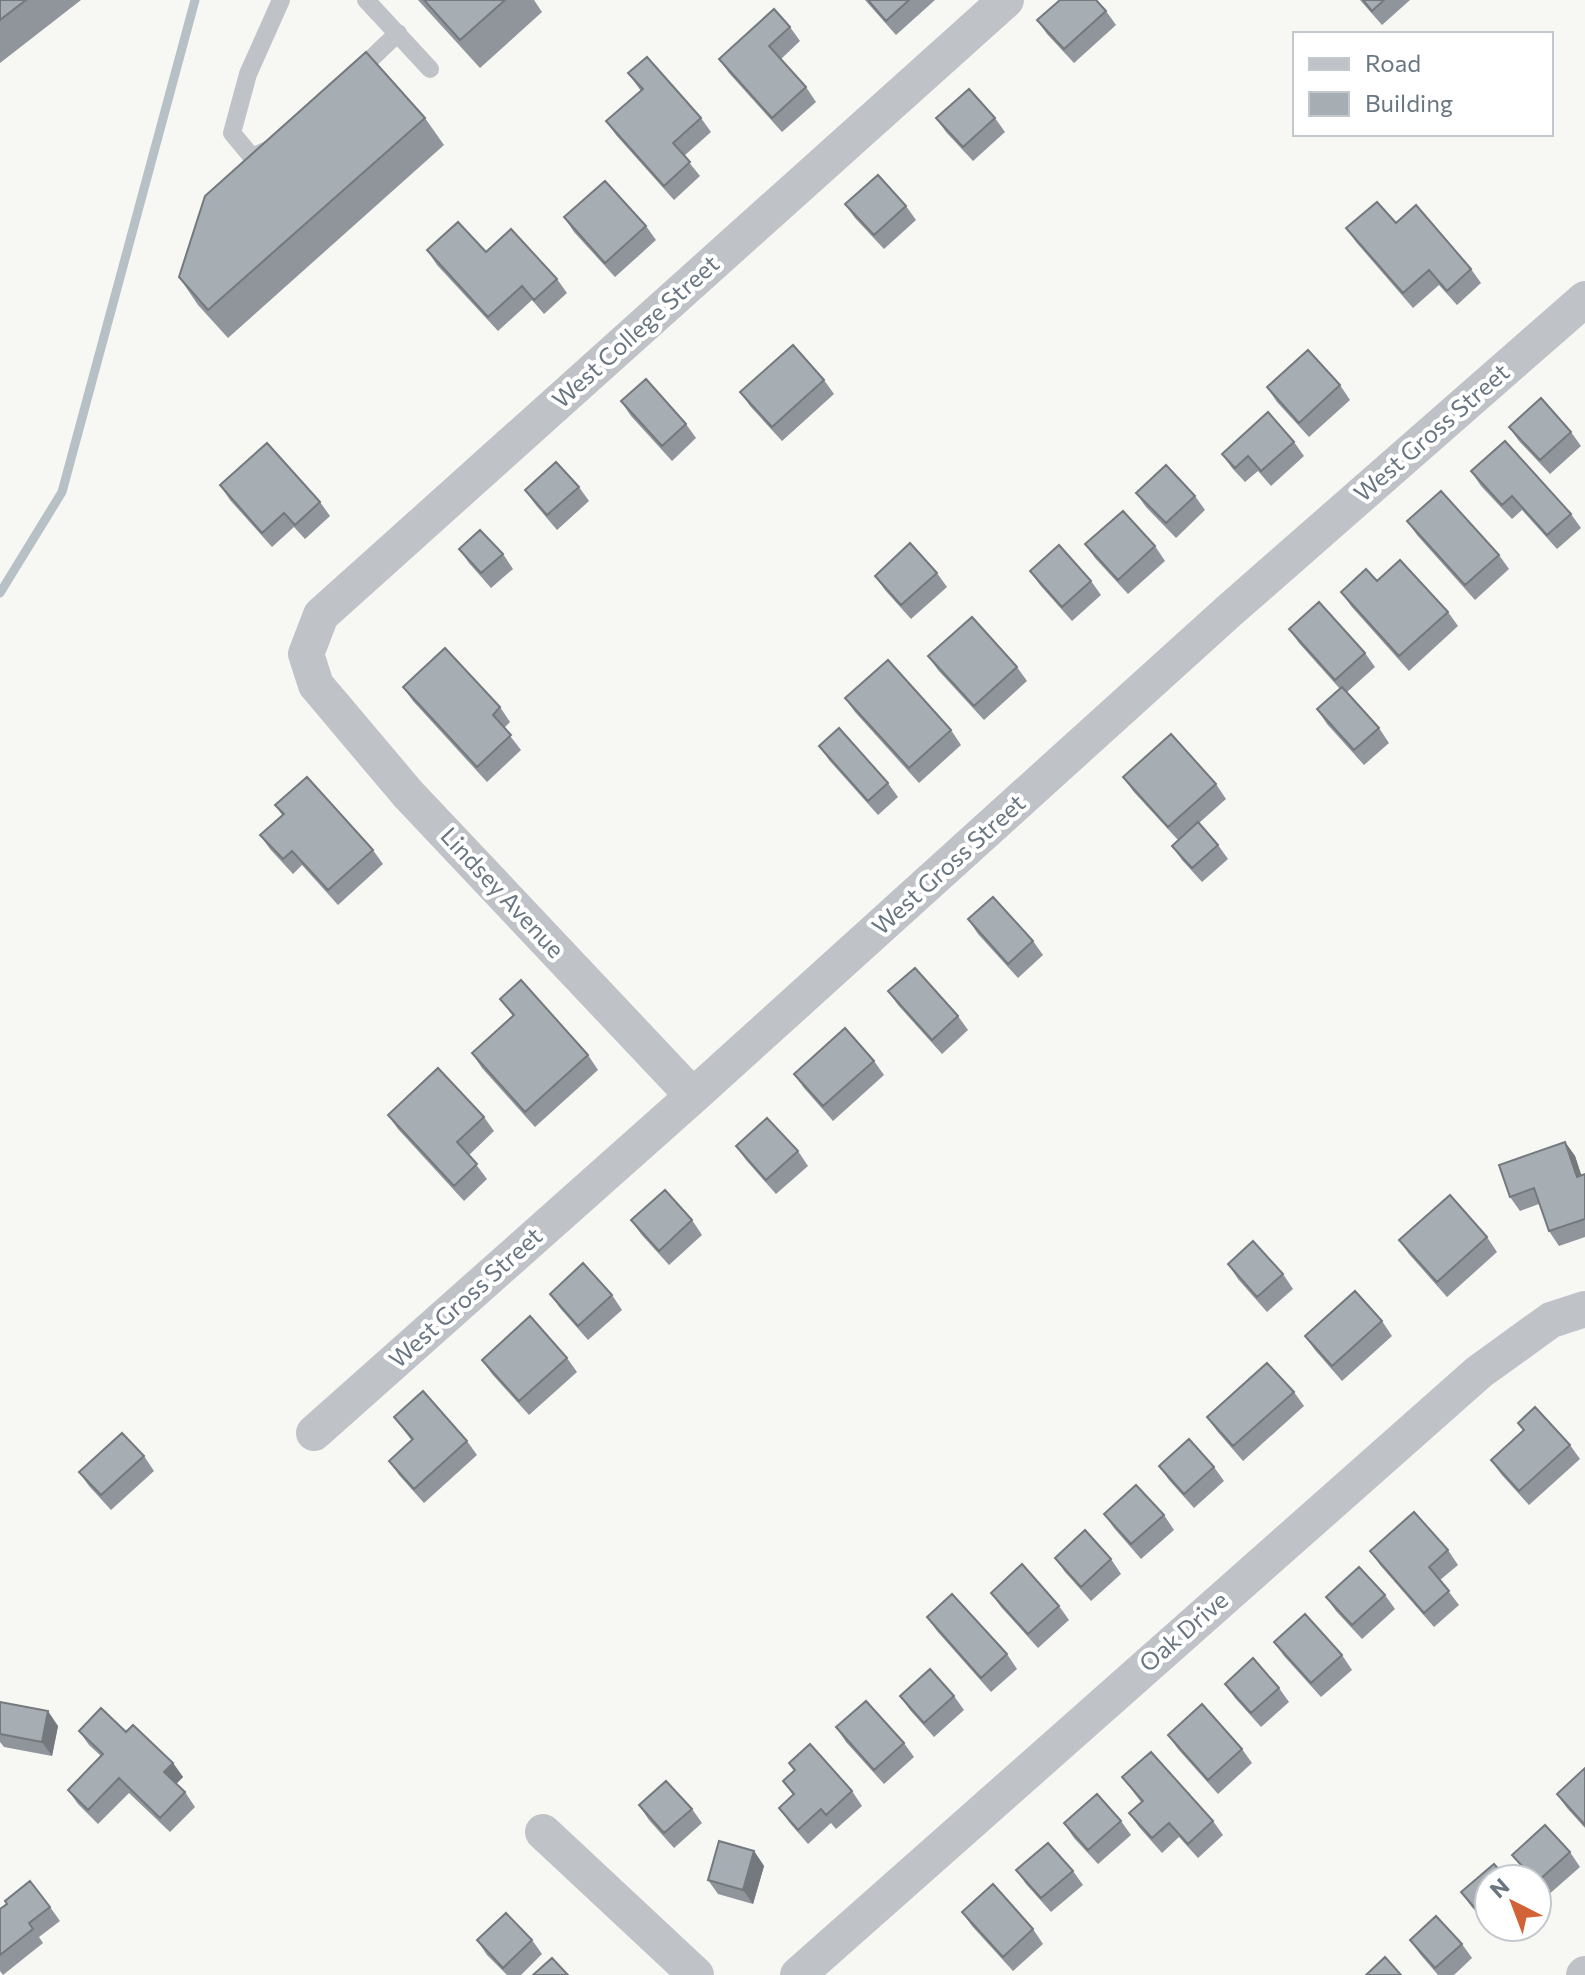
<svg xmlns="http://www.w3.org/2000/svg" width="1585" height="1975" font-family="Commissioner,sans-serif">
<style>
.lines{fill:none;stroke-linecap:round;stroke-linejoin:round}
.stream{stroke:#b7c1c5;stroke-width:9}
.service{stroke:#bfc2c6;stroke-width:18}
.minor{stroke:#bfc2c6;stroke-width:36}
.wall{fill:#8f959a}
.shaded-wall{fill:#74797d}
.building{fill:#a6adb3;stroke:#74797d;stroke-width:2}
.labels{text-anchor:middle;stroke-width:8;stroke-linejoin:round;paint-order:stroke}
.street-label{font-size:24px;fill:#697682;stroke:#fff}
</style>
<rect width="100%" height="100%" fill="#f7f7f4"/>
<g class="lines">
<path class="stream" d="M0,593l62,-101 133,-492"/>
<path class="service" d="M366,0l64,69
M354,75l44,-42
M272,148l-20,9 -20,-24 16,-59 33,-74"/>
<path class="minor" d="M693,1096l-285,-302 -92,-109 -10,-31 15,-39 685,-615
M314,1433l379,-337 537,-486 355,-311
M543,1832l153,143
M798,1975l681,-603 72,-52 34,-11
M1584,1975l1,-1"/>
</g>
<path class="wall" d="M0,0h81l-81,63z
M418,0h116l8,12 -62,56z
M865,0h70l-39,35z
M1360,0h50l-28,25z
M1106,11l10,14 -42,38 -27,-29 -10,-14z
M790,27l10,14 -19,18 25,28 10,15 -34,30 -53,-59 -10,-14z
M628,73l73,45 10,14 -27,24 16,20 -26,24 -58,-65 -10,-14 35,-30z
M425,118l19,27 -216,193 -30,-33 -19,-28z
M936,118h59l10,14 -32,29 -27,-29z
M845,204l61,2 10,14 -32,29 -29,-31z
M564,217l82,9 10,14 -41,37 -41,-45z
M1396,223l75,46 10,14 -24,22 -18,-20 -26,23 -57,-66 -10,-14z
M427,250l59,2 71,27 10,14 -23,21 -12,-14 -34,31 -61,-66z
M824,380l10,14 -52,47 -32,-35 -10,-14z
M1340,385l10,15 -41,37 -32,-35 -10,-15z
M621,401l65,23 10,14 -24,23 -41,-45z
M1509,427l62,5 10,14 -31,28 -31,-33z
M1294,442l10,14 -33,30 -13,-15 -13,11 -13,-14 -10,-14z
M1471,471l100,43 10,14 -24,21 -35,-39 -10,9 -31,-33z
M220,485l100,17 10,14 -25,23 -11,-12 -22,20 -42,-47z
M579,487l10,14 -32,29 -22,-26 -10,-14z
M1136,493l59,3 10,14 -29,28 -30,-31z
M1407,521l92,34 10,14 -34,31 -58,-65z
M1085,544l70,2 10,15 -37,33 -33,-36z
M459,549l44,5 10,15 -22,19 -22,-25z
M1030,571l61,10 10,14 -29,26 -32,-36z
M937,573l10,14 -36,32 -26,-29 -10,-14z
M1341,592l107,20 10,14 -49,45 -58,-65z
M1289,629l76,24 10,14 -28,25 32,36 10,15 -25,22 -37,-41 -10,-15 23,-20 -41,-46z
M928,656l89,11 10,14 -43,39 -46,-50z
M403,687l97,20 10,15 -6,6 17,22 -34,32 -74,-81z
M845,698l106,32 10,15 -42,38 -64,-71z
M819,746l69,37 10,14 -20,18 -49,-55z
M1123,777l93,7 10,15 -27,24 19,22 10,14 -26,23 -20,-22 -10,-14 6,-6 -45,-49z
M275,805l98,45 10,14 -45,41 -36,-40 -9,9 -23,-25 -10,-14 22,-20z
M968,919l65,22 10,14 -25,23 -40,-44z
M888,991l70,25 10,14 -26,24 -44,-49z
M500,999l88,56 10,15 -63,57 -53,-59 -10,-15 41,-37z
M874,1061l10,14 -51,46 -29,-33 -10,-14z
M388,1115l96,2 10,14 -25,24 18,24 -23,22 -66,-72z
M1565,1142l10,14 6,19 4,-1v63l-26,9 -10,-15 -10,-27 -19,7 -10,-14z
M736,1146l62,5 10,15 -32,28 -30,-34z
M631,1220h61l10,15 -33,30 -28,-31z
M1487,1237l10,15 -50,45 -38,-43 -10,-14z
M1228,1264l55,10 10,15 -26,23 -29,-33z
M550,1294l62,1 10,15 -34,30 -28,-32z
M1382,1321l10,15 -50,45 -27,-31 -10,-14z
M567,1358l10,14 -48,43 -37,-41 -10,-14z
M1294,1392l10,14 -61,55 -26,-30 -10,-14z
M394,1417l73,24 10,14 -53,48 -25,-28 -10,-14 23,-20z
M1518,1423l52,22 10,14 -51,46 -28,-31 -10,-14 33,-29z
M144,1456l10,15 -43,39 -22,-24 -10,-14z
M1159,1466l55,1 10,14 -30,27 -25,-28z
M1104,1514l60,1 10,15 -33,29 -27,-31z
M1448,1550l10,15 -18,15 19,25 -25,22 -54,-62 -10,-14z
M1055,1558l56,1 10,15 -30,27 -26,-29z
M991,1593l68,13 10,14 -31,28 -37,-41z
M1385,1595l10,14 -33,30 -26,-28 -10,-14z
M927,1617l80,37 10,15 -26,23 -54,-61z
M1274,1642l68,13 10,15 -31,27 -37,-41z
M1225,1684l54,4 10,14 -28,25 -26,-29z
M900,1696h54l10,14 -30,27 -24,-27z
M0,1702l58,24 -6,30 -48,-9 -4,-5z
M836,1727l68,16 10,14 -30,27 -38,-42z
M79,1731l47,1 47,31 10,14 -7,7 9,8 10,15 -25,25 -41,-39 -31,31 -20,-20 -10,-14 33,-34 -12,-11z
M1168,1735l74,14 10,14 -34,31 -40,-45z
M789,1763l63,28 10,15 -26,23 -5,-6 -23,21 -19,-22 -10,-14 14,-13 -10,-14 11,-10z
M1585,1768v60l-18,-20 -10,-14z
M1122,1777l91,44 10,14 -25,23 -19,-21 -17,16 -23,-26 -10,-14 12,-11z
M639,1805l53,4 10,14 -28,25 -25,-28z
M1121,1821l10,14 -33,29 -24,-26 -10,-15z
M754,1851l10,15 -11,38 -35,-10 -10,-14z
M1570,1852l10,15 -33,29 -10,-10v-7h-6l-19,-24z
M1016,1870l57,1 10,14 -32,27 -25,-28z
M1489,1879v48h18l-10,9 -26,-30 -10,-14z
M50,1907l10,14 -21,16 4,6 -40,32 -3,-4v-62z
M962,1912l71,17 10,15 -30,27 -41,-45z
M477,1940h55l10,14 -21,21h-14l-20,-20z
M1410,1940l52,4 10,14 -18,17h-16l-18,-21z"/>
<path class="shaded-wall" d="M1565,1142l10,14 10,30 -8,-9z
M48,1711l10,15 -6,30 -10,-14z
M173,1763l10,14 -9,9 -10,-14z
M754,1851l10,15 -11,38 -10,-14z"/>
<path class="building" d="M0,0h26l-26,20z
M424,0h81l-45,40z
M868,0h41l-23,21z
M1060,0h36l10,11 -42,38 -27,-29z
M1363,0h21l-12,11z
M774,9l16,18 -21,19 37,41 -34,31 -53,-59z
M366,52l59,66 -217,192 -29,-33 26,-81z
M647,57l54,61 -28,25 17,19 -26,24 -58,-65 37,-32 -15,-16z
M969,89l26,29 -32,29 -27,-29z
M878,175l28,31 -32,29 -29,-31z
M605,181l41,45 -41,37 -41,-46z
M1377,202l19,21 20,-18 55,64 -24,22 -18,-21 -26,23 -57,-65z
M458,222l28,30 25,-23 46,50 -23,21 -12,-14 -34,31 -61,-67z
M793,345l31,35 -52,47 -32,-35z
M1308,350l32,35 -41,38 -32,-36z
M646,379l40,45 -24,22 -41,-45z
M1541,398l30,34 -31,28 -31,-33z
M1268,412l26,30 -33,29 -13,-15 -13,12 -13,-14z
M1505,441l66,73 -24,21 -35,-39 -10,9 -31,-34z
M267,443l53,59 -25,23 -11,-12 -22,20 -42,-48z
M556,462l23,25 -32,28 -22,-25z
M1166,465l29,31 -29,27 -30,-30z
M1441,491l58,64 -34,30 -58,-64z
M1123,511l32,35 -37,34 -33,-36z
M480,530l23,24 -22,19 -22,-24z
M910,543l27,30 -36,32 -26,-29z
M1059,545l32,36 -29,26 -32,-36z
M1400,560l48,52 -49,44 -58,-64 25,-23 11,12z
M1319,602l46,51 -30,27 -46,-51z
M972,617l45,50 -43,39 -46,-50z
M445,648l55,59 -7,8 18,20 -34,32 -74,-80z
M888,660l63,70 -42,38 -64,-70z
M1342,687l37,41 -25,22 -37,-41z
M839,728l49,55 -20,18 -49,-55z
M1171,734l45,50 -48,43 -45,-50z
M307,777l66,73 -45,40 -36,-39 -9,8 -23,-24 24,-21 -9,-9z
M1198,822l20,23 -26,23 -20,-22z
M993,897l40,44 -25,23 -40,-45z
M915,968l43,48 -26,24 -44,-49z
M521,980l67,75 -63,57 -53,-59 42,-38 -14,-16z
M845,1028l29,33 -51,45 -29,-32z
M438,1068l46,49 -27,25 20,22 -23,22 -66,-71z
M767,1118l31,33 -32,29 -30,-34z
M1565,1142l12,35 8,-3v45l-36,12 -15,-43 -24,9 -11,-32z
M665,1190l27,30 -33,31 -28,-31z
M1450,1195l37,42 -50,45 -38,-42z
M1253,1241l30,33 -26,23 -29,-33z
M583,1263l29,32 -34,31 -28,-32z
M1355,1291l27,30 -50,45 -27,-30z
M530,1316l37,42 -48,43 -37,-41z
M1267,1363l27,29 -61,54 -26,-29z
M423,1391l44,50 -53,48 -25,-28 24,-22 -19,-22z
M1535,1407l35,38 -51,46 -28,-31 33,-30 -6,-7z
M122,1433l22,23 -43,39 -22,-23z
M1189,1439l25,28 -30,27 -25,-28z
M1136,1485l28,30 -33,29 -27,-30z
M1414,1512l34,38 -19,17 20,24 -25,22 -54,-62z
M1085,1530l26,29 -30,28 -26,-29z
M1022,1564l37,42 -31,28 -37,-41z
M1359,1567l26,28 -33,30 -26,-28z
M952,1594l55,60 -26,24 -54,-61z
M1305,1614l37,41 -31,28 -37,-41z
M1253,1658l26,30 -28,25 -26,-29z
M930,1669l24,27 -30,27 -24,-27z
M866,1701l38,42 -30,27 -38,-43z
M0,1702l48,9 -6,31 -42,-8z
M1202,1704l40,45 -34,31 -40,-45z
M101,1708l25,24 7,-7 40,38 -9,9 21,20 -25,26 -41,-40 -31,32 -20,-20 35,-36 -24,-23z
M810,1744l42,47 -26,24 -5,-6 -23,21 -19,-22 15,-14 -11,-13 12,-11 -6,-7z
M1151,1752l62,69 -25,23 -19,-21 -17,15 -23,-25 14,-12 -21,-24z
M1585,1768v57l-28,-31z
M666,1781l26,28 -28,24 -25,-28z
M1097,1794l24,27 -33,29 -24,-27z
M1545,1825l25,27 -33,30v-3h-3l-22,-24z
M719,1841l35,10 -11,39 -35,-10z
M1048,1843l25,28 -32,27 -25,-28z
M1494,1864l13,15h-18v41l-2,2 -26,-30z
M30,1881l20,26 -21,16 4,6 -33,26v-46l7,-5 -2,-3z
M993,1884l40,45 -30,28 -41,-45z
M506,1913l26,27 -29,28 -26,-28z
M1436,1916l26,28 -27,24 -25,-28z
M1385,1957l16,18h-35z
M552,1958l16,17h-35z"/>
<g class="labels">
<g class="street-label">
<text transform="translate(636 332) rotate(-42)" y="8">West College Street</text>
<text transform="translate(1432 433) rotate(-41)" y="8">West Gross Street</text>
<text transform="translate(949 865) rotate(-42)" y="8">West Gross Street</text>
<text transform="translate(502 893) rotate(47)" y="8">Lindsey Avenue</text>
<text transform="translate(466 1298) rotate(-42)" y="8">West Gross Street</text>
<text transform="translate(1184 1632) rotate(-41)" y="8">Oak Drive</text>
</g>
</g>
<rect x="1293" y="32" width="260" height="104" fill="#ffffff" stroke="#c3c8cd" stroke-width="2"/>
<rect x="1309" y="58" width="40" height="12" fill="#bfc2c6" stroke="#c3c8cd" stroke-width="2"/>
<text x="1365" y="72" font-size="24" fill="#697682">Road</text>
<rect x="1309" y="92" width="40" height="24" fill="#a6adb3" stroke="#c3c8cd" stroke-width="2"/>
<text x="1365" y="112" font-size="24" fill="#697682">Building</text>
<g transform="translate(1513 1903) rotate(318)"><circle r="38" fill="#ffffff" stroke="#c3c8cd" stroke-width="2"/>
<path d="M0-6L14 30L0 20L-14 30Z" fill="#d26339"/>
<text y="-12" font-size="22" font-weight="bold" text-anchor="middle" fill="#697682">N</text>
</g>
</svg>
